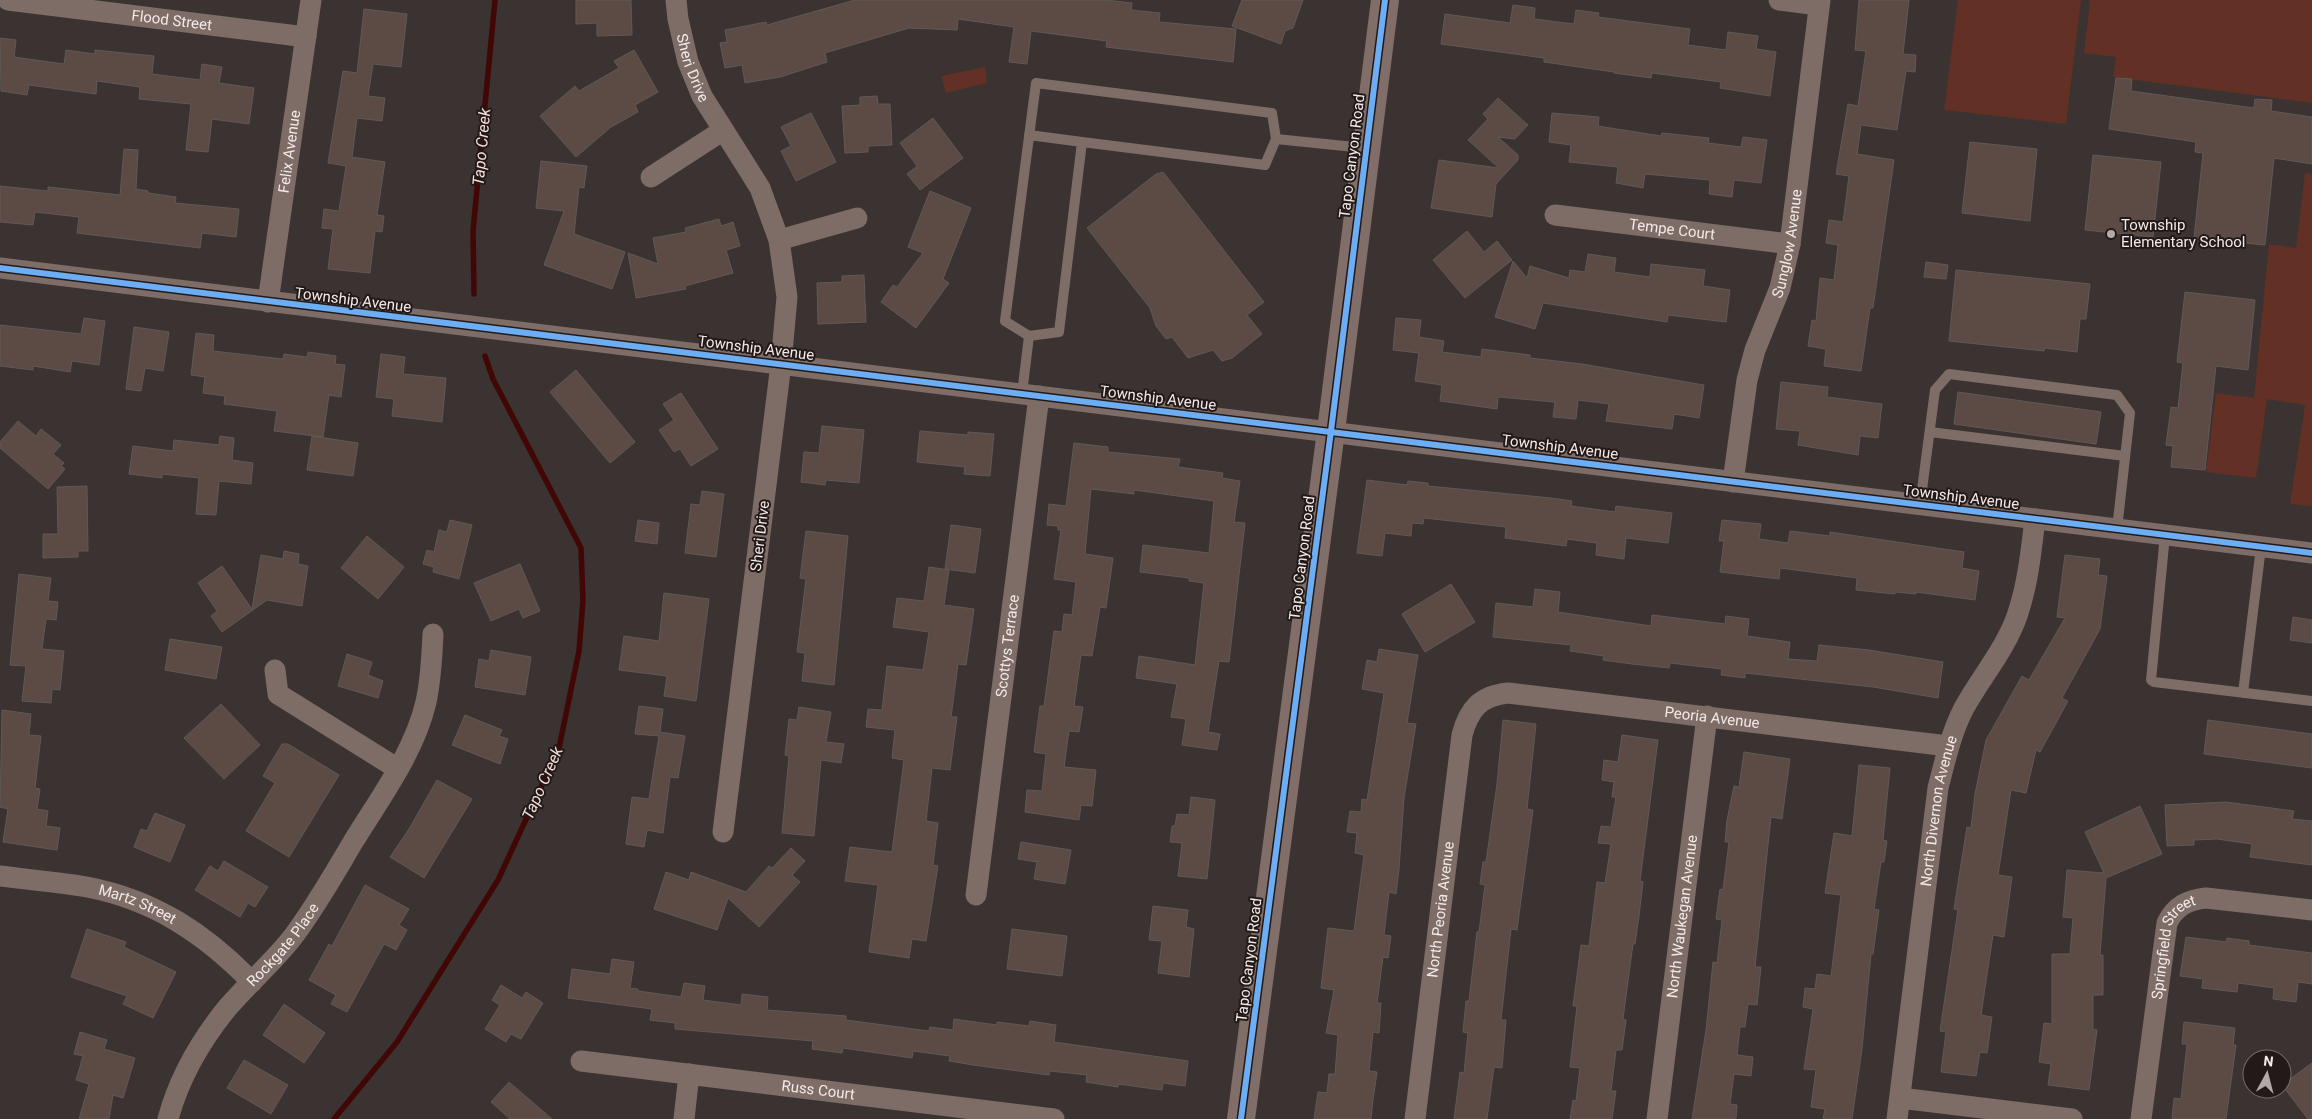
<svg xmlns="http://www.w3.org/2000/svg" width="2312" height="1119" font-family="Roboto,sans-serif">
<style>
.green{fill:#623024}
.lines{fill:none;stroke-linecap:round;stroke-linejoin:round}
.stream{stroke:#400704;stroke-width:5.5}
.building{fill:#5c4a45;stroke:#605958}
.service{stroke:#7e6c67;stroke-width:10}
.minor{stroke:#7e6c67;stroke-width:21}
.secondary{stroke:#826e68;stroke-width:28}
.cycleway-casing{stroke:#211a18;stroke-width:9}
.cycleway{stroke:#6dadf4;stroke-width:6}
.poi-dot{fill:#b3a9a7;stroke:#211a18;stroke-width:2}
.labels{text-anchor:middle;stroke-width:4;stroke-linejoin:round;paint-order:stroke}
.street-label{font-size:15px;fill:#f3e9e7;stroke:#211a18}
.poi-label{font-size:15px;fill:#f3e9e7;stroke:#211a18;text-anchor:start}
.water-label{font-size:16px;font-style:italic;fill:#f6ddd6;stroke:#211a18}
</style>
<rect width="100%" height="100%" fill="#3b3331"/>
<path class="green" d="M1958,0h123l-15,124 -122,-14z
M2090,0h222v103l-199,-26 3,-20 -32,-4z
M985,67l2,16 -41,10 -5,-17z
M2305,173l7,1v332l-22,-2 15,-99 -38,-6 -11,79 -50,-6 10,-79 38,5 15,-154 27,4z"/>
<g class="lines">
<path class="stream" d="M474,294l-1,-63 22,-231
M334,1119l63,-77 101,-162 61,-132 20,-97 4,-51 -2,-52 -88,-169 -8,-23"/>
</g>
<path class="building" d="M576,0h55l1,35 -35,1v-13l-21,1z
M855,0h251l26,3 -1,7 29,3 -1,9 77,7 -3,33 -127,-15 1,-6 -76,-10 -4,33 -18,-2 5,-35 -56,-8 -1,11 -48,-2 -84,25 2,9 -47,15 -35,6 -3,-18 -17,3 -5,-25 7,-1 -2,-12 41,-8 1,3z
M1242,0h61l-10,28 -8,3 -4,13 -49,-18z
M1859,0h50l-6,54 13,1 -1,17 -9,-1 -9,59 -36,-5 -4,29 37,6 -21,148h-3l-9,63 -37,-5 2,-17 -18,-3 4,-26 4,1 4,-43 14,2 4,-35 -12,-2 3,-23 14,2 6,-46 -13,-2 12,-70 10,2 8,-55 -11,-1z
M1513,5l22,3 -1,11 40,5 2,-14 23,3 -1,4 92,12 -2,16 38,5 2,-18 30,4 -2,13 20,3 -6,44 -50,-8 1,-6 -69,-9 -1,5 -37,-5v-1l-70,-10v-4l-103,-14 4,-30 65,9z
M364,9l43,5 -6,53 -28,-3 -5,32 17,2 -3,23 -25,-3 -5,39 33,5 -8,53 7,1 -2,16 -7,-1 -5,42 -42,-4 5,-40 -11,-1 2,-19 15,2 7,-45 -18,-3 15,-92 14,2z
M0,38l16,2 -2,17 50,7 2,-14 29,4v-4l59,6 -2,18 48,6 2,-16 20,3 -3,16 35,5 -5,36 -37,-5 -4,33 -22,-2 5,-46 -52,-5 1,-12 -43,-6 -1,13 -67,-9 -2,10 -26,-4z
M634,50l24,42 -23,13 3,7 -27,15 -35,30 -36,-41 35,-30 4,5 40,-23 -5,-7z
M2116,78l16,1 -1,12 123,17 1,-9 17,1 -1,11 41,6v47l-38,-6 -9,87 -71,-7 9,-85 -8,-1 1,-10 -87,-13z
M877,96l1,8h12l2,41 -24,1v6l-23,1 -3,-47 18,-1v-8z
M1498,98l30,27 -13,14 -17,-2 20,18v5l-22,24 -4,33 -61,-9 8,-48 60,8 -31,-28 20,-21 -5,-5z
M811,113l25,49 -40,19 -15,-30 10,-5 -10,-19z
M1552,113l47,4 -1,9 63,10 1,-3 47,5 -1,5 33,4 2,-10 24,3 -6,43 -27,-3 -2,17 -23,-3 1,-14 -65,-6 -2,14 -27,-5 2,-16 -49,-5 2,-17 -22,-3z
M933,118l30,40 -43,32 -13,-16 10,-8 -17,-23z
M1970,142l67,7 -7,72 -68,-8z
M124,149l14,1 -2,39 12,2v2l28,4 -1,6 64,6 -3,28 -34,-4 -2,15 -123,-15 2,-16 -44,-5 -2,13 -33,-3v-36l48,5v-4l72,8z
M2093,155l68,7 -8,75 -68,-7z
M541,161l46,5 -3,22 -5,-1 -5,47 51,18 -13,37 -68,-24 20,-54 -28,-3z
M1163,172l101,130 -17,13 15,19 -30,24 -10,3 -9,-11 -25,8 -16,-21 -6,2 -10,-13 -6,-18 -63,-80 69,-54z
M930,191l41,17 -28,71 6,4 -33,45 -35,-26 12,-17 4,2 26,-34 -15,-6z
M719,219l2,7 12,-4 7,24 -14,4 7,23 -48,13 1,3 -50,9 -8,-45 30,11 -5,-26 33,-6 -1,-4z
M1467,231l17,21 13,-11 15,19 -47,38 -32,-38z
M1588,254l28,4 -2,14 36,5 1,-13 54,6 -2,16 27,4 -4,32 -58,-7 -1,7 -124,-19 -8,26 -40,-12 18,-56 14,17 3,-12 39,12 1,-8 15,2z
M1926,262l22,3 -2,14 -22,-2z
M1956,270l134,14 -4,35h-6l-3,33 -32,-4 -1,3 -95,-10z
M864,275l2,47 -48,2 -1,-41 25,-1v-6z
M2185,292l70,8 -7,70 -32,-4 -11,104 -34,-3 2,-21 -7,-1 5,-38 7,1 5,-45 -6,-1z
M84,318l21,3 -6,44 -27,-4 -2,11 -37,-6v4l-33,-4v-41l81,9z
M1396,318l25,2 -2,17 25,4 -2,11 39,5 1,-8 48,6v3l52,6 122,21 -5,33 -25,-4 -2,15 -66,-8 3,-17 -31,-4 -2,19 -23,-2 2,-15 -57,-5 -1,12 -57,-8 2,-16 -27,-4 4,-28 -26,-3z
M134,327l35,5 -6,39 -18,-3 -4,23 -15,-2z
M196,333l18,2 -1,16 70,8 1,-5 23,3 1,-5 28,4 -1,8 10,1 -4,32 -12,-2 -6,42 -49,-6 3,-20 -53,-7 1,-8 -22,-3 2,-16 -14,-2z
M381,354l24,3 -2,17 43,4 -4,44 -50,-6 2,-17 -18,-2z
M576,370l59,72 -25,21 -60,-71z
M1781,382l47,5 -1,10 55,7 -4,34 -18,-2 -2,19 -60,-10 2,-14 -24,-2z
M1958,392l143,20 -5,32 -142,-20z
M681,393l37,56 -27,17 -11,-17 -6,3 -15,-22 15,-10 -11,-16z
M18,421l18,15 5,-7 20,16 -8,9 11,9 -3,3 4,3 -17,20 -48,-41v-6z
M822,426l42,4 -5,53 -33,-3 -1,5 -24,-3 3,-30 15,1z
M920,431l48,4v-3l26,2 -4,42 -26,-2 1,-7 -48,-5z
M220,436l14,2 -2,22 21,3 -2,21 -32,-3 -3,34 -20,-1 3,-36 -37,-4v4l-33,-4 4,-28 40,5 1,-11 45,5z
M312,436l46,7 -5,33 -46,-6z
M1074,443l34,4v5l72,7 -2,8 45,6 -1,5 18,3 -6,41 11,1 -16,139 -10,-1 -11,71 12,2 -3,16 -35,-5 4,-26 -15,-2 6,-33 -41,-6 3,-22 56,9 9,-82 -15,-2v-3l-49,-6 3,-27 66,8 5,-52 -80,-11v4l-43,-5 -6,65 28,4 -7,50 -6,-1 -8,49 -11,-1 -7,51 9,1 -4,25 -10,-1 -5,36 32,3 -4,36 -11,-1 -2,15 -54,-8 2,-22 15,1 4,-37 -12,-2 6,-46h4l10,-75 8,1 2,-18 8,1 4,-33 -22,-3 7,-49h-3v-4l-11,-1 2,-21 17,2z
M1367,480l40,5 1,-4 20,2v3l123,12 21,3 -1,5 44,6 1,-6 56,7 -4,30 -42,-5 -2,21 -28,-4 1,-12 -30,-4 -1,7 -61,-8 1,-11 -82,-9 -1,6 -11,-1 -1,13 -26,-3 -3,23 -25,-3z
M87,486l1,65h-10v6l-35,1v-24h15l-1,-47z
M702,491l22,3 -8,63 -31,-4 6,-49 9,1z
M450,520l22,5 -13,54 -26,-7 1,-5 -11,-3 4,-14 7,2 5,-22 8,2z
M638,520l21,3 -2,21 -22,-3z
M1722,520l39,4 -2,15 29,4 2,-12 40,5v-4l134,20 -2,16 17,3 -4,29 -59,-8v2l-21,-2v2l-39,-4 1,-12 -77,-10 -1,11 -59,-7 4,-31h-5z
M951,525l30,4 -6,44 -30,-4z
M806,531l42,5 -14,149 -32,-4 3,-28 -8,-1 9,-73 -6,-1z
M367,536l37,31 -26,32 -37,-31z
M284,551l15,3 -1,10 10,2 -6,40 -35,-6 -45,32 -11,-16 6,-5 -19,-28 24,-17 30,43 9,-54 22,4z
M2065,555l35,4 -2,16 9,1 -7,53 -38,69 6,3 -28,51 -4,-2 -10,43 -15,-3 -13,85 14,2 -8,60 -11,-2 -12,80 11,2 -5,36 -7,-1 -4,24 -35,-4 5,-40 -6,-1 18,-121 -4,-1 6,-39 7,-43 4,1 4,-34 11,-54 36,-64 7,4 36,-62 -8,-1z
M520,564l20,47 -17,7 -4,-9 -28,12 -17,-38z
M929,567l20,3 -5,35 30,4 -8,56 -8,-1 -7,53h6l-7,53 -18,-2 -6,53 12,2 -5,42 5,1 -12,75 -14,-2 -3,19 -40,-6 9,-67 -33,-4 5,-34 42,5 12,-92 -12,-2 3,-28 -29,-3 2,-18 14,1 5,-44 36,4 6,-38 -36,-5 4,-29 27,3z
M19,574l32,4 -3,23 10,1 -2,18 -10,-1 -4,30 22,2 -4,39 -8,-1 -1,14 -29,-2 4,-35 -16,-1z
M1451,584l24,38 -50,30 -23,-38z
M1535,589l25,3 -2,20 93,14 1,-11 73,9 1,-8 23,3 -2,17 43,6 -2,17 29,2 2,-16 50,5 74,12 -5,36 -65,-11 -128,-14v5l-24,-3 1,-6 -52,-6 -1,5 -37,-4 -29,-4 1,-4 -34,-5 1,-6 -78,-8 3,-34 37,4z
M664,593l45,6 -13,102 -32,-5 3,-20 -48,-6 5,-34 35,5z
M2293,617l19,3v23l-22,-3z
M170,639l52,8 -6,32 -51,-9z
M1379,649l39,6 -11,68 9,1 -12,74 -5,71 -3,25 -7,-2 -5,43 7,1 -3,22 -5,-1 -6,46h4l-2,30 -6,-1 -4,39 8,1 -4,28 -2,19h-57l4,-27 9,1 2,-19h6l3,-39 -12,-2 8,-43 -13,-2 7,-60 26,3 10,-76 -9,-2 2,-20 -10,-1 3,-21 11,1 1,-13 5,1 17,-107 -22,-4 5,-29 10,2z
M491,650l40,7 -6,38 -50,-8 4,-28 10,2z
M347,654l25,8 -4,13 15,6 -5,17 -40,-12z
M221,704l39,41 -36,34 -40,-41z
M639,706l24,3 -3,23 25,4 -7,42 -8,-1 -7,56 -16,-3 -3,17 -18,-3 6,-47 17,2 10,-63 -24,-2z
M799,707l32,5 -5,30 18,2 -3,19 -20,-3 -7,76 -32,-3 7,-77 -4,-1 4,-36 8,1z
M2,710l29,4 -2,21 12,1 -6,52 5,1 -3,20 11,2 -2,15 14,2 -3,22 -54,-8 5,-33 -8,-2z
M465,715l37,15 -3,6 9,3 -8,25 -48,-19z
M1503,720l33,4 -9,85 6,1 -16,120 -6,-1 -10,91h5l-4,48 -8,-1 -7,52h-33l6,-47 4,1 4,-40 -5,-1 3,-31h3l8,-69h2l6,-47 -5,-1 3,-22h3l11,-78z
M2208,720l104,14v34l-108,-14z
M1622,735l36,5 -18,141 3,1 -4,34 -4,28h-2l-10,75 3,1 -4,30h-6l-5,41h5l-4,28h-42l3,-19 3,1 4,-33 -10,-1 7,-61h-4l8,-61 8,1 8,-64 8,1 6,-39 -13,-1 3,-17 10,1 5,-30h-4l2,-15 -12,-2 2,-20 14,2z
M282,744h6l51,31 -50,82 -43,-26 29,-48 -12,-7z
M1744,752l46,7 -8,60 -11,-2 -16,150h6l-4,38 -9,-1 -3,23h-5l-3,28 16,2 -2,19 -17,-2 -4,30 7,1 -1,14h-44l14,-89 7,-68 4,1 5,-43 -6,-1 4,-30 3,1 6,-48h-4l2,-22 7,-34 5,1z
M1859,765l31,3 -7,72 4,1 -3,21h-3l-7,47 5,1 -6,44h-2l-9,95 -10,70h-29l2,-10 -14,-2 5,-37 -12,-1 9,-60 -10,-2 2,-19 10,1 2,-15 14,2 10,-81 -16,-2 9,-60 18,3z
M437,780l35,19 -48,79 -34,-21 19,-28z
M1191,797l24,3 -8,79 -29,-3 4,-33 -12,-1 2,-16h3l2,-12 12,1z
M2226,802l68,9 -2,8 20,2v44l-62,-8 2,-13 -35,-5 -23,1v5l-27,1 -2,-41z
M2140,806l22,48 -56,24 -6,77h3v40h-10v34l4,1 -8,60 -41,-5 3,-21 -12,-2 5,-39 8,1v-70h18l3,-36 -10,-1 4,-47 37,3 -19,-41z
M155,813l30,12 -15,37 -36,-15 7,-18 6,2z
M1021,842l50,8 -6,34 -31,-5 3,-17 -19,-3z
M791,848l14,13 -13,14 8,7 -41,45 -31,-29 -11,32 -63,-21 12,-37 23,8 2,-8 55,20 23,-26 3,2z
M224,861l44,26 -13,20 -7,-4 -8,14 -45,-27 15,-24 8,5z
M365,885l44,24 -10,16 8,5 -11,20 -12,-6 -37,68 -16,-8 5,-9 -27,-15 20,-36 3,2z
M1153,906l35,4 -2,17 8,2 -5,48 -31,-4 4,-32 -13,-1z
M87,929l39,13 -2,5 52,25 -23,46 -30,-14 4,-8 -56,-19z
M1012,929l55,7 -5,40 -55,-7z
M2186,937l40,5 1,-4 22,3v4l63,8v31l-14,-2 -2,20 -23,-3 1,-11 -36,-5 -1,9 -35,-4 1,-9 -23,-3z
M612,959l22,3 -4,26 8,1v2l43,6 3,-14 21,3 -2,14 38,5 1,-11 26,3 -1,13 79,6v4l83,11 1,-4 23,3 1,-11 43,6v-3l32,4 1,-5 26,4 -2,17 134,19 -3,25 -22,-3 -1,7 -44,-6v3l-32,-5 1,-7 -37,-4 -1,4 -76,-10 -24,-4 1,-5 -37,-5 -1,7 -69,-10 -1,5 -30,-4 1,-8 -138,-12v-6l-25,-3 2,-11 -84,-11 4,-29 38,5z
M501,985l21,13 4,-6 17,11 -22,36 -10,-5 -5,8 -21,-13 15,-24 -8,-5z
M284,1004l41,29 -21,30 -41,-28z
M2184,1022l51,6 -2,17h3l-10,74h-54l2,-21 7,1 6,-55h-5z
M80,1032l27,8 -3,9 31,9 -12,40 -10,-3 -4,24h-30l10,-35 -13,-4 7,-24 -9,-2z
M244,1060l44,25 -17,29 -44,-26z
M2312,1063v56h-4l-26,-34z
M509,1082l43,37h-42l-19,-17z"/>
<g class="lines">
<path class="service" d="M1029,135l53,7
M1029,336l30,-4 23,-190 183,23 11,-26
M1022,394l7,-58 -24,-15 31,-238 236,30 4,26 88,9
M1930,432l195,24
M1920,505l15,-115 14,-16 168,21 13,18 -13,116
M2165,535l-14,145 3,2 158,19
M2243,693l18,-146"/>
<g class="minor">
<path id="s1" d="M8,0l298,37"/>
<path id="s2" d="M676,0l2,19 10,43 14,34 58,92 19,52 8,57 -6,67 -58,468"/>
<path d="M1779,0l40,5"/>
<path d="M651,177l71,-46"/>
<path id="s3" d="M1555,215l235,29"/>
<path d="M779,240l78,-22"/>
<path d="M0,268l2312,285"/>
<path id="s4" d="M268,302l43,-302"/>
<path id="s5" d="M1733,482l14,-102 8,-30 25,-62 10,-44 30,-244"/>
<path d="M275,670l3,24 120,75"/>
<path id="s6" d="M0,876c29,4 58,6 87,11 68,13 118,47 165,95"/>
<path id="s7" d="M976,895l63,-499"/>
<path id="s8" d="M581,1061l473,58"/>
<path d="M1900,1098l172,21"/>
<path id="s9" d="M168,1119c11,-41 33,-79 60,-112 21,-24 45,-45 64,-69 23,-30 42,-64 61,-96 27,-44 61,-89 73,-140 5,-23 6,-45 7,-68"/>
<path d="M684,1119l5,-45"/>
<path id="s10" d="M1415,1119l47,-384c7,-26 18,-39 46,-42l440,53"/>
<path id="s11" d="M1657,1119l50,-403"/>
<path id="s12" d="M1897,1119l41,-331c7,-27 13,-55 26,-80 17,-31 41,-58 53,-92 11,-32 14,-64 18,-97"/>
<path id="s13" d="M2141,1119l26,-196c8,-17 21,-23 39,-25l106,12"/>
</g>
<path class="secondary" d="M1241,1119l90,-688 54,-431"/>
<defs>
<path id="cycleway" d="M0,268l2312,285
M1241,1119l90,-688 54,-431"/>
</defs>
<use href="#cycleway" class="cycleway-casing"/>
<use href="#cycleway" class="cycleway"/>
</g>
<circle class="poi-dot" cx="2111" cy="234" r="5"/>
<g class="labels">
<g class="street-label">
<text dy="5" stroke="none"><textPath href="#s1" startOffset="165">Flood Street</textPath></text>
<text dy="5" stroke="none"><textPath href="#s2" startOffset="70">Sheri Drive</textPath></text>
<text dy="5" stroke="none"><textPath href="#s4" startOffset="152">Felix Avenue</textPath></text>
<text transform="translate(1352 156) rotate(-83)" y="5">Tapo Canyon Road</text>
<text dy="5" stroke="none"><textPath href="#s3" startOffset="118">Tempe Court</textPath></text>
<text dy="5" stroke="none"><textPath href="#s5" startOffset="246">Sunglow Avenue</textPath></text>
<text transform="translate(353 300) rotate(7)" y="5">Township Avenue</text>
<text transform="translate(756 348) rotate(7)" y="5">Township Avenue</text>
<text transform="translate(1158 398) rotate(7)" y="5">Township Avenue</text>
<text transform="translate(1560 447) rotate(7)" y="5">Township Avenue</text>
<text transform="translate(1961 497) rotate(7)" y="5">Township Avenue</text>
<text transform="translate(760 536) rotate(-83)" y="5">Sheri Drive</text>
<text transform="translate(1302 558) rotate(-83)" y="5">Tapo Canyon Road</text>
<text dy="5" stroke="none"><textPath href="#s7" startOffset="251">Scottys Terrace</textPath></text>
<text dy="5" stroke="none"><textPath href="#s10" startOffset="660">Peoria Avenue</textPath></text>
<text dy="5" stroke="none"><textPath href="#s12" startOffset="311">North Divernon Avenue</textPath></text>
<text dy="5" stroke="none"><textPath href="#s6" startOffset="141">Martz Street</textPath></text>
<text dy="5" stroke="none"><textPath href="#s10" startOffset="211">North Peoria Avenue</textPath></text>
<text dy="5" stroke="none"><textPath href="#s11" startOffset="204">North Waukegan Avenue</textPath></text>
<text dy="5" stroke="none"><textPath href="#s9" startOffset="211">Rockgate Place</textPath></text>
<text dy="5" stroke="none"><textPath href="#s13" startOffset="178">Springfield Street</textPath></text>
<text transform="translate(1249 960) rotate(-83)" y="5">Tapo Canyon Road</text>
<text dy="5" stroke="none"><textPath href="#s8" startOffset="239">Russ Court</textPath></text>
</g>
<g class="poi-label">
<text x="2121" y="230">Township<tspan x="2121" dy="17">Elementary School</tspan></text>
</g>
<g class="water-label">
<text transform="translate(481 147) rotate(-85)" y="6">Tapo Creek</text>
<text transform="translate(542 783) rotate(-66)" y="6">Tapo Creek</text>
</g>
</g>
<g transform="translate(2267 1074) rotate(7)"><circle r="24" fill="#211a18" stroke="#756d6b"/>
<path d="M0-4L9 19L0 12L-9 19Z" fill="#b3a9a7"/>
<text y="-8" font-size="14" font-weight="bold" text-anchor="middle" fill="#f3e9e7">N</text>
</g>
</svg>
